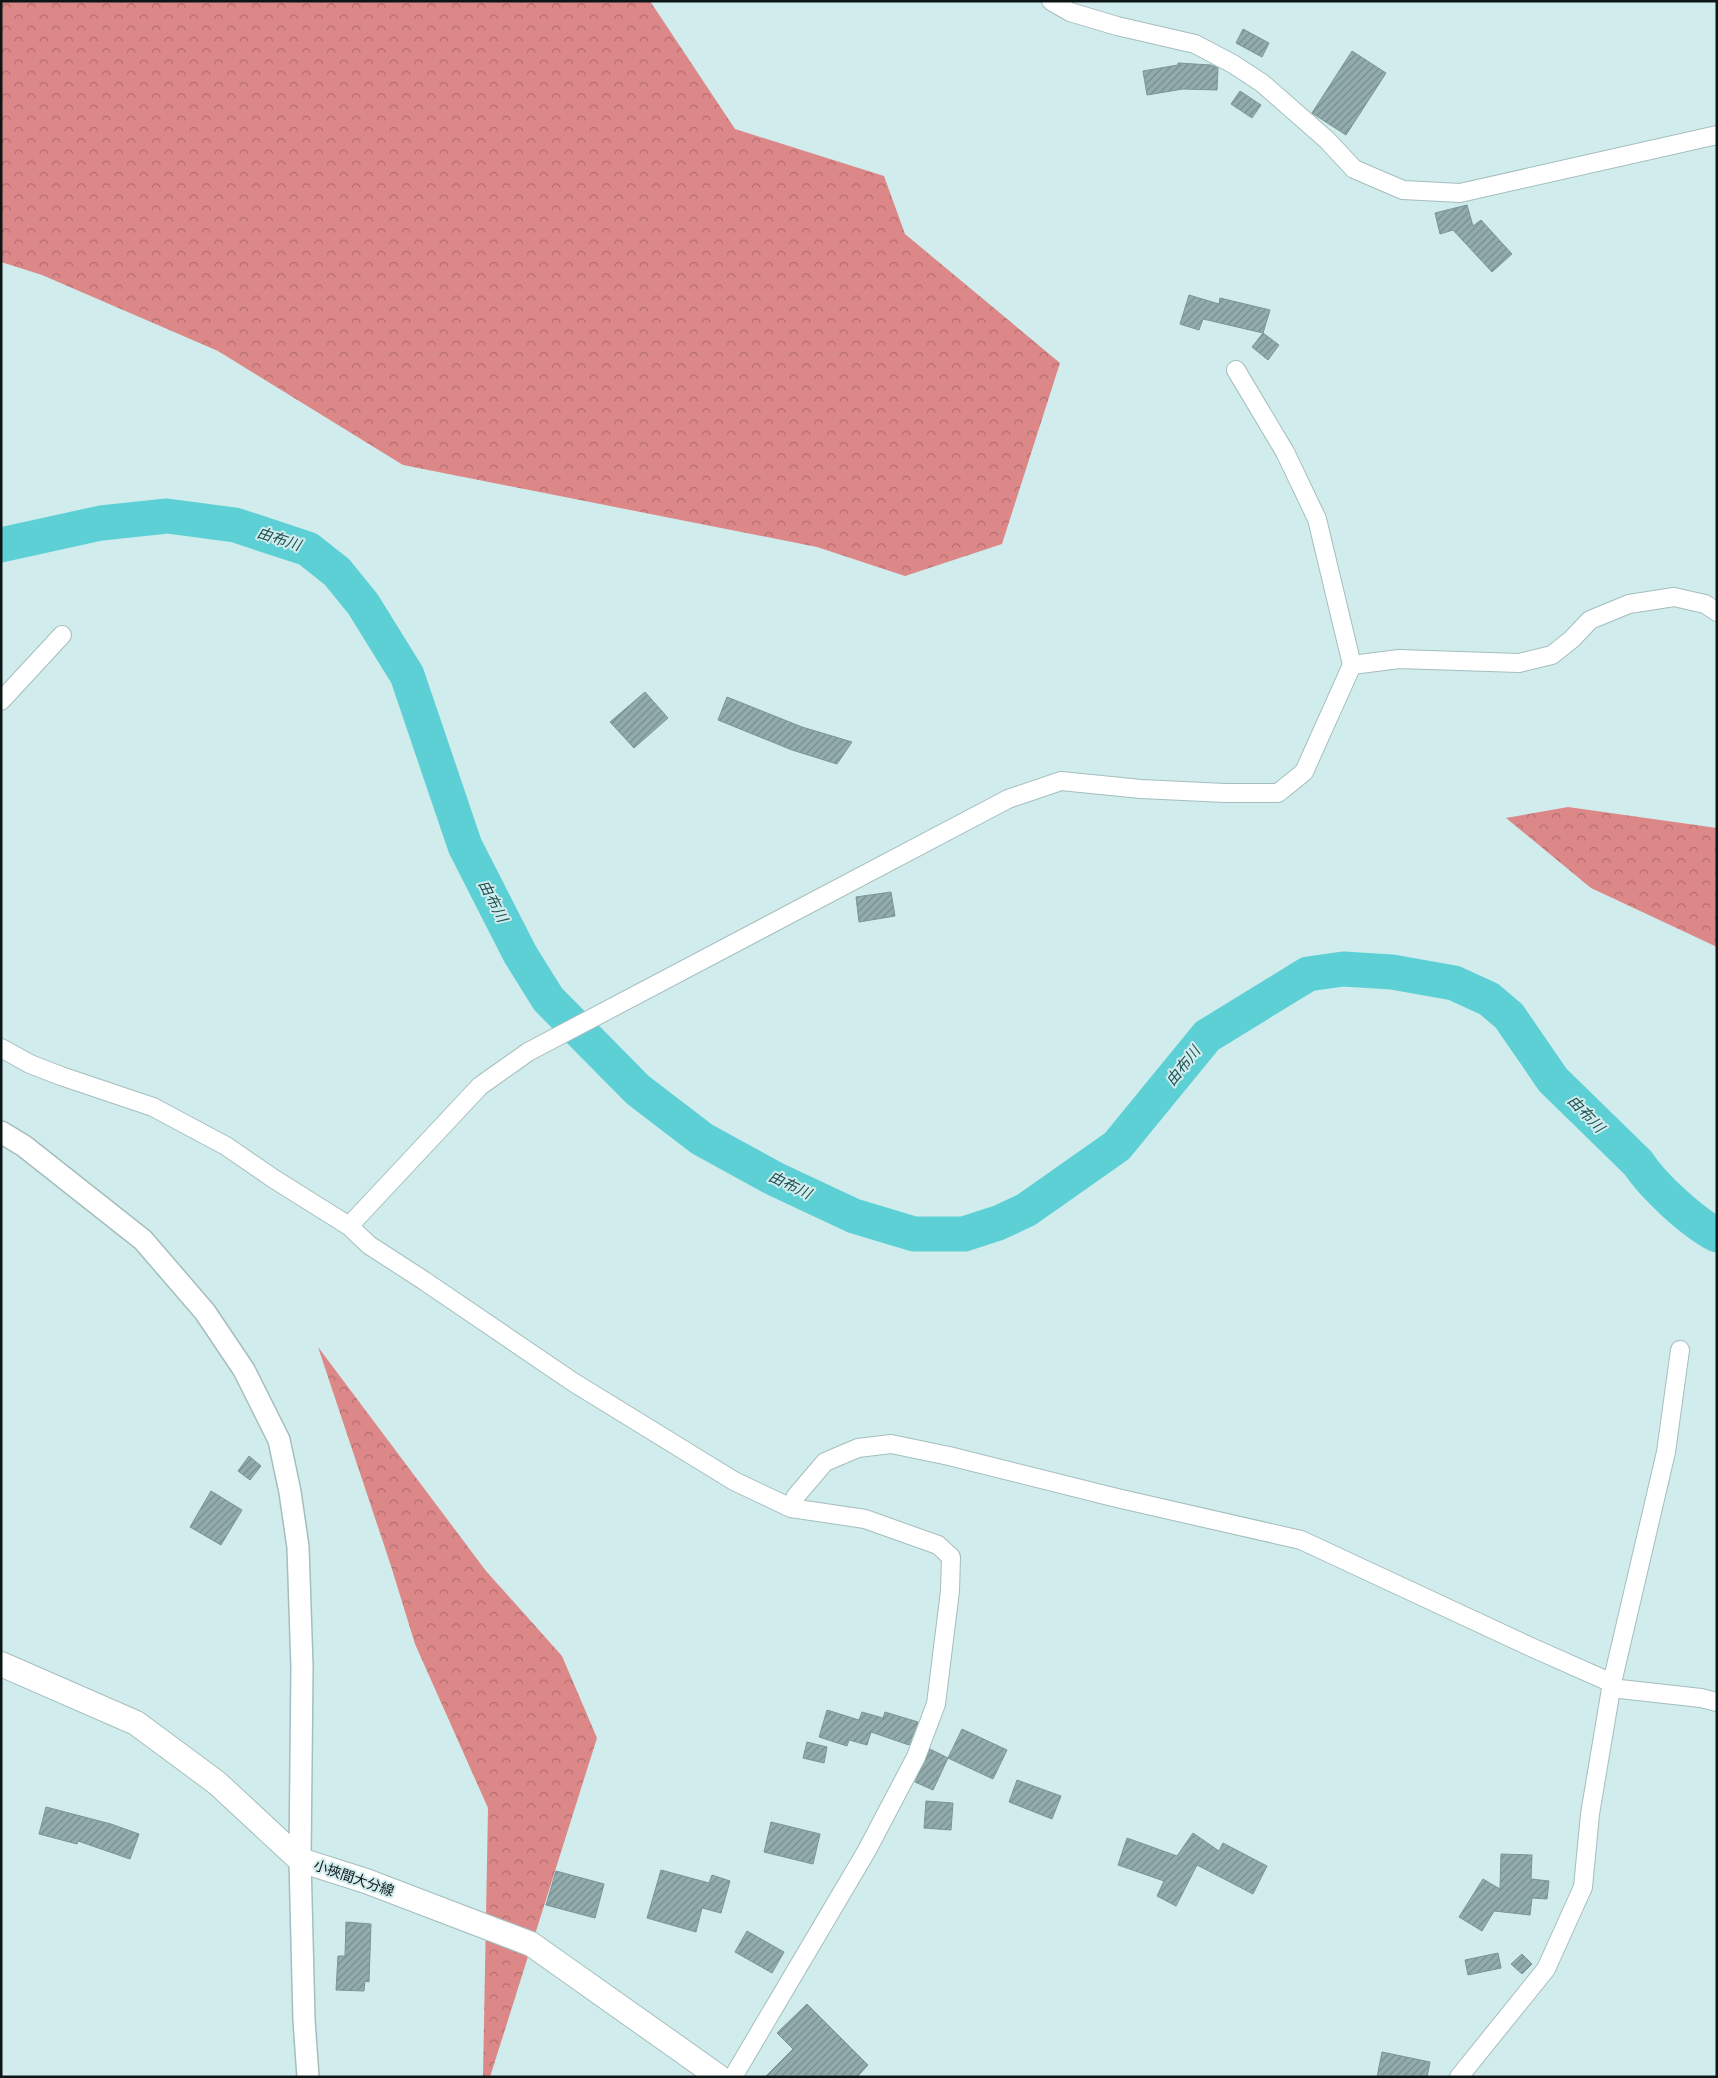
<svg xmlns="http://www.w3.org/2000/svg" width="1718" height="2078" font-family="Rubik,'Noto Sans JP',sans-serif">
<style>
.forest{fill:url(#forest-crowns)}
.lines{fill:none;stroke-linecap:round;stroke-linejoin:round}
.river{stroke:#5dd0d5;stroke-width:35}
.building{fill:url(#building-hatch);stroke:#7b9495}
.minor-casing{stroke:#a4bebe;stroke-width:20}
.tertiary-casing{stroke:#a4bebe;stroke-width:24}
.secondary-casing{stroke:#a4bebe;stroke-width:26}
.minor{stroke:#fff;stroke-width:18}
.tertiary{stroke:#fff;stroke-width:21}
.secondary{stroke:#fff;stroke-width:24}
.labels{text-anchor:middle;stroke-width:4;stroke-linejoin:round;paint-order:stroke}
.street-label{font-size:14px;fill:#0c1616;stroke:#d1eced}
.water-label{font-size:15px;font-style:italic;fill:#1f5153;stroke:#d1eced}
</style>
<defs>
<pattern id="forest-crowns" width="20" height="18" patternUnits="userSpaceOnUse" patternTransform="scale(1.25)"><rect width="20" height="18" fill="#d88"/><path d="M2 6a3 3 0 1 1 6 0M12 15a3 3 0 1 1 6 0" fill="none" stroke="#b26e6e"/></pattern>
<pattern id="building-hatch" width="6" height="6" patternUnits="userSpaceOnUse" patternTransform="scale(1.25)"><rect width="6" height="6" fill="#92acad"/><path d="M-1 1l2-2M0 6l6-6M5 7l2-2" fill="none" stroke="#768b8c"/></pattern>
</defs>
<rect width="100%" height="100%" fill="#d1eced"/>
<path class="forest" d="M1,1h649l85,128 149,47 21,58 155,129 -58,181 -97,32 -88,-29 -414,-82 -185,-114 -176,-76 -41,-13z
M1568,807l149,21v119l-126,-59 -85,-70z
M318,1347l168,224 76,85 35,82 -107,339h-7l5,-269 -73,-164 -24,-78z"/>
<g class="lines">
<path class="river" d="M1,545l100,-22 66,-7 68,9 73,24 29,23 26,32 44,71 58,171 55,108 28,45 90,91 64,49 73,40 79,37 60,18h50l34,-11 28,-13 91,-64 90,-110 101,-62 35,-5 49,3 62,11 35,16 20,17 44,64 85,83c15,23 54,59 79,72"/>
</g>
<path class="building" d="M1243,29l26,14 -7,14 -26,-14z
M1352,51l34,22 -40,62 -34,-22z
M1178,63l33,2 7,3 -1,22 -34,-1 -36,6 -4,-24 35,-6z
M1240,91l21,14 -9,13 -21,-14z
M1467,205l6,21 8,-6 31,34 -20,18 -39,-42 -13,4 -5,-21z
M1189,295l30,9 1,-6 50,12 -7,23 -60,-14 -4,11 -19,-6z
M1263,333l16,12 -11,15 -16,-13z
M645,692l23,26 -34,30 -24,-26z
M727,697l75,30 50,15 -15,22 -45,-14 -74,-30z
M891,892l4,24 -36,6 -3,-25z
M249,1456l12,10 -11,14 -12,-9z
M211,1491l31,19 -21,35 -31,-18z
M827,1710l32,10 3,-8 21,6 2,-6 33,10 -9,23 -38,-13 -4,13 -18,-5 -2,6 -28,-9z
M962,1729l45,21 -14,29 -45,-21z
M807,1742l20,5 -3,16 -21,-5z
M930,1749l18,9 -15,32 -18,-8z
M1017,1780l44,16 -9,23 -43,-17z
M926,1801l27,2 -2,27 -27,-2z
M46,1807l65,17 28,10 -9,25 -52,-18 -1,3 -38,-10z
M771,1822l49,12 -7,30 -49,-12z
M1193,1833l26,18 4,-8 44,23 -14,28 -56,-29 -21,41 -19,-10 7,-15 -46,-16 9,-27 50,18z
M1501,1854l31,1 -1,24 18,2 -2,18 -15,-1 -2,17 -36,-4 -12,20 -23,-14 24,-38 17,10z
M661,1870l48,13 3,-8 18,6 -9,32 -19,-5 -6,24 -49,-14z
M556,1871l48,13 -9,34 -49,-13z
M346,1922l25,2 -2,58 -4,-1 -1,10 -28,-1 2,-34h7z
M747,1931l37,21 -12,21 -37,-21z
M1498,1953l3,15 -33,7 -3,-15z
M1522,1954l10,10 -10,10 -11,-10z
M807,2004l61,61 -11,12h-92l28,-28 -16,-16z
M1382,2052l48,10 -3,15h-50z"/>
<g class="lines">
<defs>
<path id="minor" d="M1051,1l19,11 47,14 78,18 38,20 29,19 65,57 27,29 49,21 57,3 257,-58
M1352,665l47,-6 120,4 33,-8 20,-16 18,-19 39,-16 45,-7 31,7 12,8
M1,701l61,-66
M1,1048l29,16 31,12 92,31 73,39 48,33 75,47 20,19 54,35 150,102 161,99 57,27 74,11 73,26 13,12 -1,34 -14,113 -20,53 -50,95 -133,225
M349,1226l131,-140 48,-34 480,-253 53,-18 80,8 84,4h53l26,-21 48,-107 -35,-146 -32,-67 -49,-82
M791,1508l5,-12 29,-34 33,-14 33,-4 58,12 168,42 184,42 232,108 79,35
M1611,1688l90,10 16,4
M1459,2077l87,-108 37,-82 7,-73 22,-131 54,-231 14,-102"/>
<path id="tertiary" d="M1,1132l23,14 119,94 62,72 39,58 35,70 11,52 8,55 4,120 -2,193 4,160 4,57"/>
<path id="secondary" d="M1,1664l135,59 81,60 83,77 66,21 165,63 188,133"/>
</defs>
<use href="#minor" class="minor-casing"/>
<use href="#tertiary" class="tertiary-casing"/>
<use href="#secondary" class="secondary-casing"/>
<use href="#minor" class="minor"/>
<use href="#tertiary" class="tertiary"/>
<use href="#secondary" class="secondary"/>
</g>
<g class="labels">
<g class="street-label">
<text transform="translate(354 1878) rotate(19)" y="5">小挾間大分線</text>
</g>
<g class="water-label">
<text transform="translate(279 539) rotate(18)" y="5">由布川</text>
<text transform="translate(493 901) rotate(63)" y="5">由布川</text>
<text transform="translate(1183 1066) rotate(-51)" y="5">由布川</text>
<text transform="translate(1586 1114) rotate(46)" y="5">由布川</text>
<text transform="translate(790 1185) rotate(26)" y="5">由布川</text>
</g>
</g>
<rect width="1718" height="2078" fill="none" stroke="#0c1616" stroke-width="5"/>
</svg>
